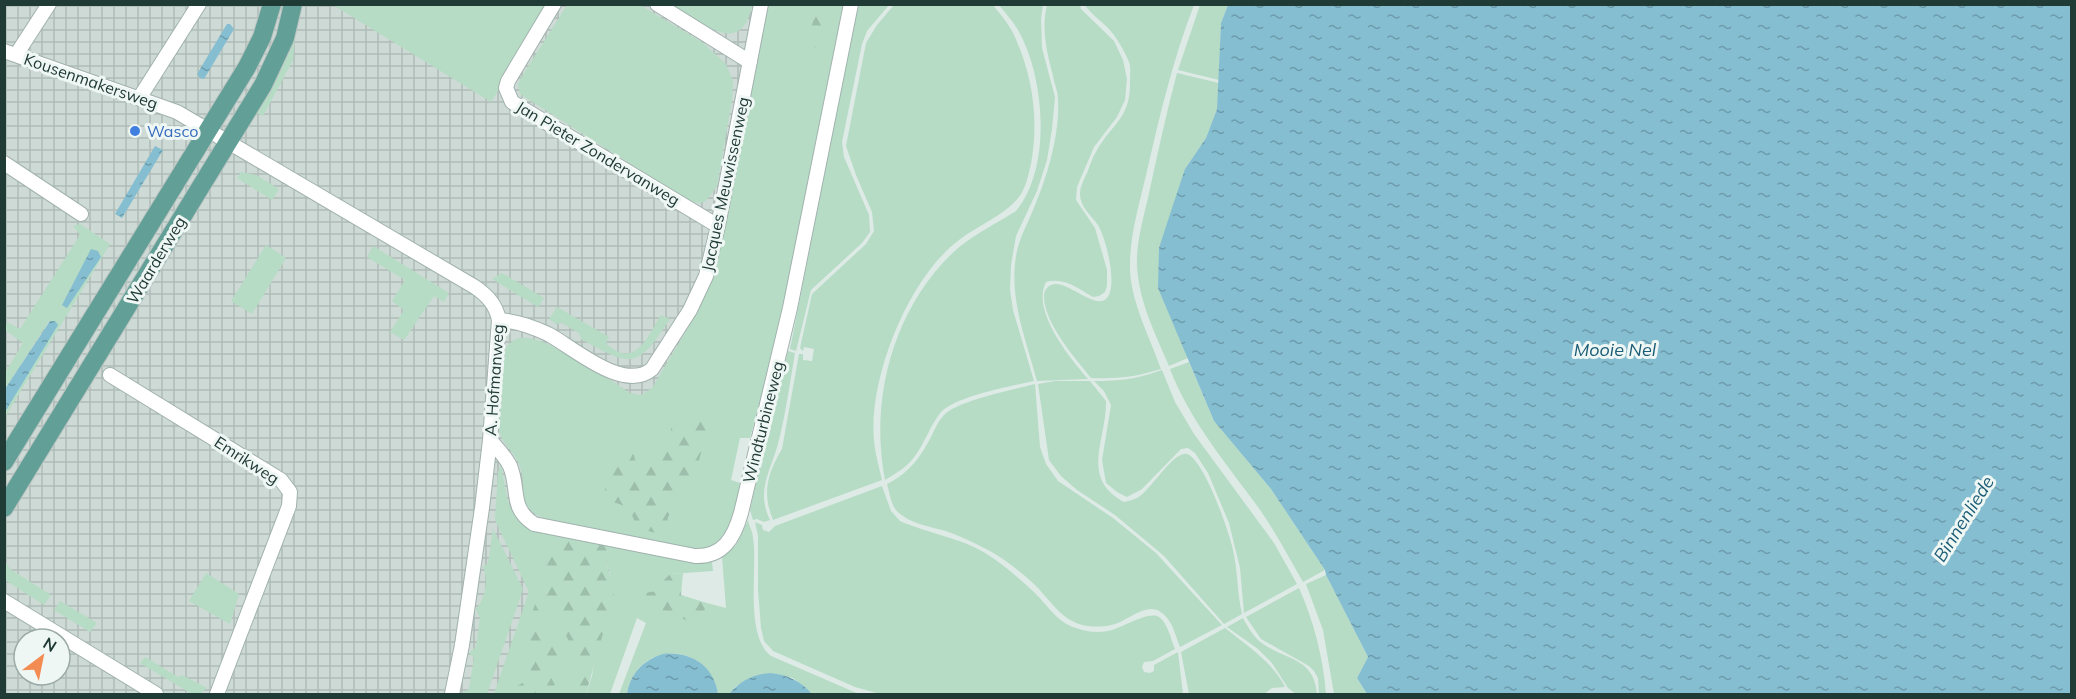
<svg xmlns="http://www.w3.org/2000/svg" width="2076" height="699" font-family="Mulish,sans-serif">
<style>
.industrial{fill:url(#industrial-grid);fill-rule:evenodd}
.grass{fill:#b6dcc5;fill-rule:evenodd}
.forest{fill:url(#forest-firs)}
.water{fill:url(#water-ripples)}
.lines{fill:none;stroke-linecap:round;stroke-linejoin:round}
.minor-casing{stroke:#a1b2ae;stroke-width:16}
.major-casing{stroke:#bcc4c3;stroke-width:20}
.minor{stroke:#fff;stroke-width:14}
.major{stroke:#62a097;stroke-width:18}
.shop-dot{fill:#3f7fe0;stroke:#eff7f4;stroke-width:2}
.labels{text-anchor:middle;stroke-width:6;stroke-linejoin:round;paint-order:stroke}
.street-label{font-size:16px;fill:#203a36;stroke:#eff7f4}
.shop-label{font-size:16px;fill:#366cbe;stroke:#eff7f4;text-anchor:start}
.water-label{font-size:18px;font-style:italic;fill:#1a5c76;stroke:#eff7f4}
</style>
<defs>
<pattern id="industrial-grid" width="8" height="8" patternUnits="userSpaceOnUse" patternTransform="scale(1.5)"><rect width="8" height="8" fill="#cddad5"/><path d="M0 4h8M4 0v8" fill="none" stroke="#b0bcb7"/></pattern>
<pattern id="forest-firs" width="22" height="20" patternUnits="userSpaceOnUse" patternTransform="scale(1.5)"><rect width="22" height="20" fill="#b6dcc5"/><path d="M5 1l3.5 6h-7zM16 11l3.5 6h-7z" fill="#9cbeaa"/></pattern>
<pattern id="water-ripples" width="26" height="14" patternUnits="userSpaceOnUse" patternTransform="scale(1.5)"><rect width="26" height="14" fill="#85bdd1"/><path d="M2 4q2-2 4 0t4 0M15 11q2-2 4 0t4 0" fill="none" stroke="#6c9baa"/></pattern>
</defs>
<rect width="100%" height="100%" fill="#deeae6"/>
<path class="industrial" d="M4,5h827l-54,250 -178,274 35,8 -51,157h-578zM24,639h36v36h-36z"/>
<path class="grass" d="M333,5h218l-60,97z
M567,5h73l62,37 24,22 7,17 -1,19 -15,86 -11,15 -6,2 -11,-2 -169,-107 -2,-9 3,-7z
M673,5h79c-10,54 -51,17 -79,0z
M769,5h75l-65,324 -29,109h-10l-9,42 9,3c-6,29 -9,65 -46,67l-148,-31c-30,-12 -19,-24 -25,-49 -3,-14 -16,-23 -21,-36 -4,-10 4,-70 5,-85 4,-5 8,-10 15,-11 26,-4 87,40 110,55l11,2 11,-7 48,-80 16,-39z
M858,5h31l-22,26 -5,13 -20,98 2,15 25,58 1,17 -8,11 -51,47 -15,61 -6,-2z
M894,5h99c7,9 16,19 21,30 19,41 25,84 17,129 -3,11 -4,20 -10,30 -12,19 -44,32 -62,46 -50,37 -91,138 -85,200 1,13 5,27 8,40l-109,40c-11,-27 -6,-46 9,-71l17,-95h4v6l9,1 2,-12 -10,-2 -1,4 -3,-3 12,-54 54,-50 8,-13 -2,-19 -16,-37 -10,-29 20,-103 11,-18z
M999,5h44l-2,14 1,29 13,49 -3,32 -5,31 -10,31 -21,45 -5,29 -1,25 3,20 21,71c-22,5 -78,15 -93,31 -10,12 -15,28 -24,41 -7,12 -20,20 -32,27 -16,-82 9,-175 73,-232 17,-14 39,-25 58,-37 36,-43 29,-134 2,-181 -5,-9 -13,-17 -19,-25z
M1047,5h33l1,4 33,32 9,19 4,19 -2,21 -8,17 -23,30 -17,40 -1,13 19,28 12,42v16l-2,6 -6,4 -6,1c-15,-8 -28,-20 -47,-15 -15,29 24,76 42,97l-51,2c-11,-41 -28,-82 -21,-125 3,-19 13,-34 19,-51 13,-31 25,-72 23,-106 0,-8 -4,-16 -5,-23 -6,-24 -12,-47 -6,-71z
M1085,5h109c-21,54 -34,109 -47,166 -7,31 -17,62 -17,94 -1,33 20,73 31,104 -26,8 -43,10 -70,9 -16,-20 -47,-55 -47,-82 0,-5 3,-9 7,-11 16,-8 51,34 59,7 5,-16 -4,-53 -12,-67 -7,-10 -18,-18 -18,-31 0,-7 4,-15 7,-21 3,-7 5,-15 9,-21 16,-30 35,-32 34,-72 0,-6 1,-13 -1,-18 -5,-12 -13,-26 -22,-35 -8,-8 -16,-13 -22,-22z
M1200,5h28l-7,18 -2,57 -41,-10z
M295,35l-2,25 -30,56 -10,-5z
M1177,73l42,10 -2,26 -11,29 -21,31 -8,162 11,27 -19,8c-14,-33 -30,-64 -32,-100 -1,-22 6,-47 11,-68 9,-42 18,-84 29,-125z
M241,172l15,3 23,14 -7,11 -35,-22z
M80,224l30,20 -105,173 -1,-5 53,-87 -8,-4 -44,68v-16l18,-30 -18,-13 2,-8 13,7 60,-94 -7,-9zM91,250l7,1 -31,57 -5,-3z
M266,245l20,13 -34,56 -21,-13z
M373,246l76,47 -5,9 -10,-6 -30,44 -14,-8 14,-22 -12,-9 13,-21 -38,-23z
M502,273l42,25 -6,9 -46,-28z
M557,307l52,30 -3,7c4,3 11,8 16,9 19,5 31,-26 39,-38l9,4c-33,50 -37,49 -89,20l-2,-6 -17,-10 -6,1 -7,-5z
M788,351l7,2c-5,29 -9,59 -16,87 -7,30 -24,49 -9,80l-6,2 -7,-3 -4,1 -3,-10 6,-26z
M1189,362l25,59 57,68 54,81 -22,12c-14,-24 -28,-51 -45,-75 -32,-44 -68,-86 -88,-138z
M1162,370l13,32 19,32 80,109 23,41 -53,29 -4,-45 -11,-45 -21,-50 -13,-20 -7,-5 -7,1 -39,40 -15,8 -10,-5 -11,-9 -4,-23 9,-55 -7,-14 -10,-10c26,0 43,-2 68,-11z
M1055,381h35l16,20c1,38 -27,77 18,101 4,-1 9,-2 13,-4 14,-8 33,-42 47,-44 17,-4 46,80 49,96 5,21 4,43 9,64l-18,10 -60,-68 -49,-41 -38,-25 -16,-14 -12,-16 -11,-76z
M1035,384l5,63 6,17 12,17 55,37 43,35 66,72 -42,22c-3,-8 -6,-18 -10,-25 -17,-27 -35,-5 -55,2 -9,3 -19,3 -27,2 -25,-3 -37,-25 -53,-41 -9,-9 -21,-18 -32,-26 -15,-10 -32,-18 -49,-25 -17,-7 -40,-8 -55,-21 -8,-6 -9,-19 -12,-29 22,-11 33,-26 44,-47 4,-8 8,-18 15,-24 18,-14 66,-23 89,-29z
M501,465c9,48 7,62 59,72l-11,15 -9,33 40,78 -10,31h-76l35,-102 -34,-72 3,-48z
M882,486l9,25 9,10c27,12 61,17 85,32 18,11 35,26 50,40 13,13 23,30 41,35 11,4 21,5 32,3 12,-2 41,-21 51,-14 9,6 12,23 16,32l-22,12 -9,1 -2,5 2,5 6,1 4,-2v-6l24,-13 5,42h-303l-25,-7 -82,-36 -9,-10 -3,-13 -3,-38v-54l-3,-14 7,3 1,5 6,2 6,-6z
M748,520c1,6 5,12 5,18 5,30 -9,97 18,118l88,38h-47l-7,-7 -12,-9 -22,-5 -35,13 -7,8h-11c-10,-54 -82,-54 -91,0h-8l27,-71 -9,-5 -27,76h-24l6,-18 18,-102 -4,-13 5,-15 76,15 25,1 1,9 -43,3 -6,16 -11,3 49,21 5,-11 19,5 -4,-51 14,-12z
M493,529l30,60 -36,105h-26l8,-5 5,-31 -5,-5 7,-6 4,-29 -4,-9c9,-10 13,-30 7,-42l5,-4z
M4,559l6,10 41,26 -7,10 -39,-25z
M206,573l33,21 -9,30 -41,-23z
M1326,575l42,82 -11,21 10,16h-33l-11,-64 -17,-46z
M1299,588c15,34 24,69 27,106h-7l-1,-16 -4,-7 -5,-5 -48,-27 -15,-22z
M60,601l37,22 -7,9 -36,-22z
M1243,618c5,9 11,20 20,26 25,17 51,14 54,50h-21l-8,-6 -16,-25 -14,-14 -31,-22z
M1225,628c21,17 48,34 60,59l-13,1 -8,6h-75l-8,-42z
M145,657l33,20 4,-2 25,13 -7,6h-8l-52,-31z"/>
<path class="forest" d="M818,5h8l1,9 -7,31 -5,3c-6,-13 -3,-30 3,-43z
M708,416l3,1 1,4 -4,5 -15,57 -25,34 -2,14 -6,3 -24,-6c-2,-15 -11,-25 -26,-26l-6,-7 7,-37 10,-12h3l10,9 2,9 15,-1 14,-10 6,-13v-16l2,-2 26,1z
M560,537l51,9 -5,15 8,33 -28,100h-16l10,-31 -40,-78 9,-33z
M683,573l-2,22 26,8 -4,11 -10,9 -38,-16 -11,-14 20,-3 -3,-7 9,-9z
M535,604l31,56 -19,10 8,15 -14,9h-33l-2,-3 21,-10 -11,-19 21,-12 -11,-17z"/>
<path class="water" d="M1228,5h843v689h-704l-10,-16 11,-21 -42,-82 -1,-5 -54,-81 -57,-68 -56,-133 1,-40 13,-40 13,-39 21,-31 11,-29 4,-86z
M227,24h3l4,5 -30,50 -4,-1 -3,-4z
M155,146l8,4 -41,68 -7,-4z
M91,249l7,2 3,6 -34,51 -5,-3z
M50,321h5l3,4 -53,87v-23z
M663,654c28,-3 51,12 55,40h-91c3,-20 16,-34 36,-40z
M771,673c17,2 30,8 41,21h-83c11,-13 24,-20 42,-21z"/>
<g class="lines">
<defs>
<path id="minor" d="M554,4l-46,77 -2,7 6,14 206,124
M657,4l93,58
M4,51l173,61 298,175c13,9 21,18 24,33l-9,120 -8,68 -20,137 -10,49
M16,55l33,-51
M140,97l59,-93
M4,163l77,51
M499,320c18,1 34,7 49,14 26,14 76,59 104,35l38,-59 16,-34 12,-50 43,-222
M110,375l171,105 9,12 -1,14 -72,188
M490,440c7,8 15,16 20,26 10,24 -1,41 24,58l161,32c28,1 39,-18 46,-43l49,-205 61,-304
M4,601l152,93"/>
<path id="major" d="M4,462l243,-395 15,-30 10,-33
M4,508l259,-423 22,-47 8,-34"/>
</defs>
<use href="#minor" class="minor-casing"/>
<use href="#major" class="major-casing"/>
<use href="#minor" class="minor"/>
<use href="#major" class="major"/>
</g>
<circle class="shop-dot" cx="135" cy="131" r="6"/>
<g class="labels">
<g class="street-label">
<text transform="translate(91 81) rotate(19)" y="6">Kousenmakersweg</text>
<text transform="translate(598 153) rotate(31)" y="6">Jan Pieter Zondervanweg</text>
<text transform="translate(725 184) rotate(-78)" y="6">Jacques Meuwissenweg</text>
<text transform="translate(156 260) rotate(-59)" y="6">Waarderweg</text>
<text transform="translate(494 380) rotate(-86)" y="6">A. Hofmanweg</text>
<text transform="translate(763 422) rotate(-76)" y="6">Windturbineweg</text>
<text transform="translate(247 460) rotate(33)" y="6">Emrikweg</text>
</g>
<g class="shop-label">
<text x="147" y="137">Wasco</text>
</g>
<g class="water-label">
<text x="1615" y="356">Mooie Nel</text>
<text transform="translate(1964 519) rotate(-58)" y="6">Binnenliede</text>
</g>
</g>
<rect width="2076" height="699" fill="none" stroke="#203a36" stroke-width="12"/>
<g transform="translate(42 657) rotate(32)"><circle r="28" fill="#eff7f4" stroke="#9caba8" stroke-width="1.5"/>
<path d="M0-4.5L10 22L0 15L-10 22Z" fill="#f38c53"/>
<text y="-9" font-size="16" font-weight="bold" text-anchor="middle" fill="#203a36">N</text>
</g>
</svg>
